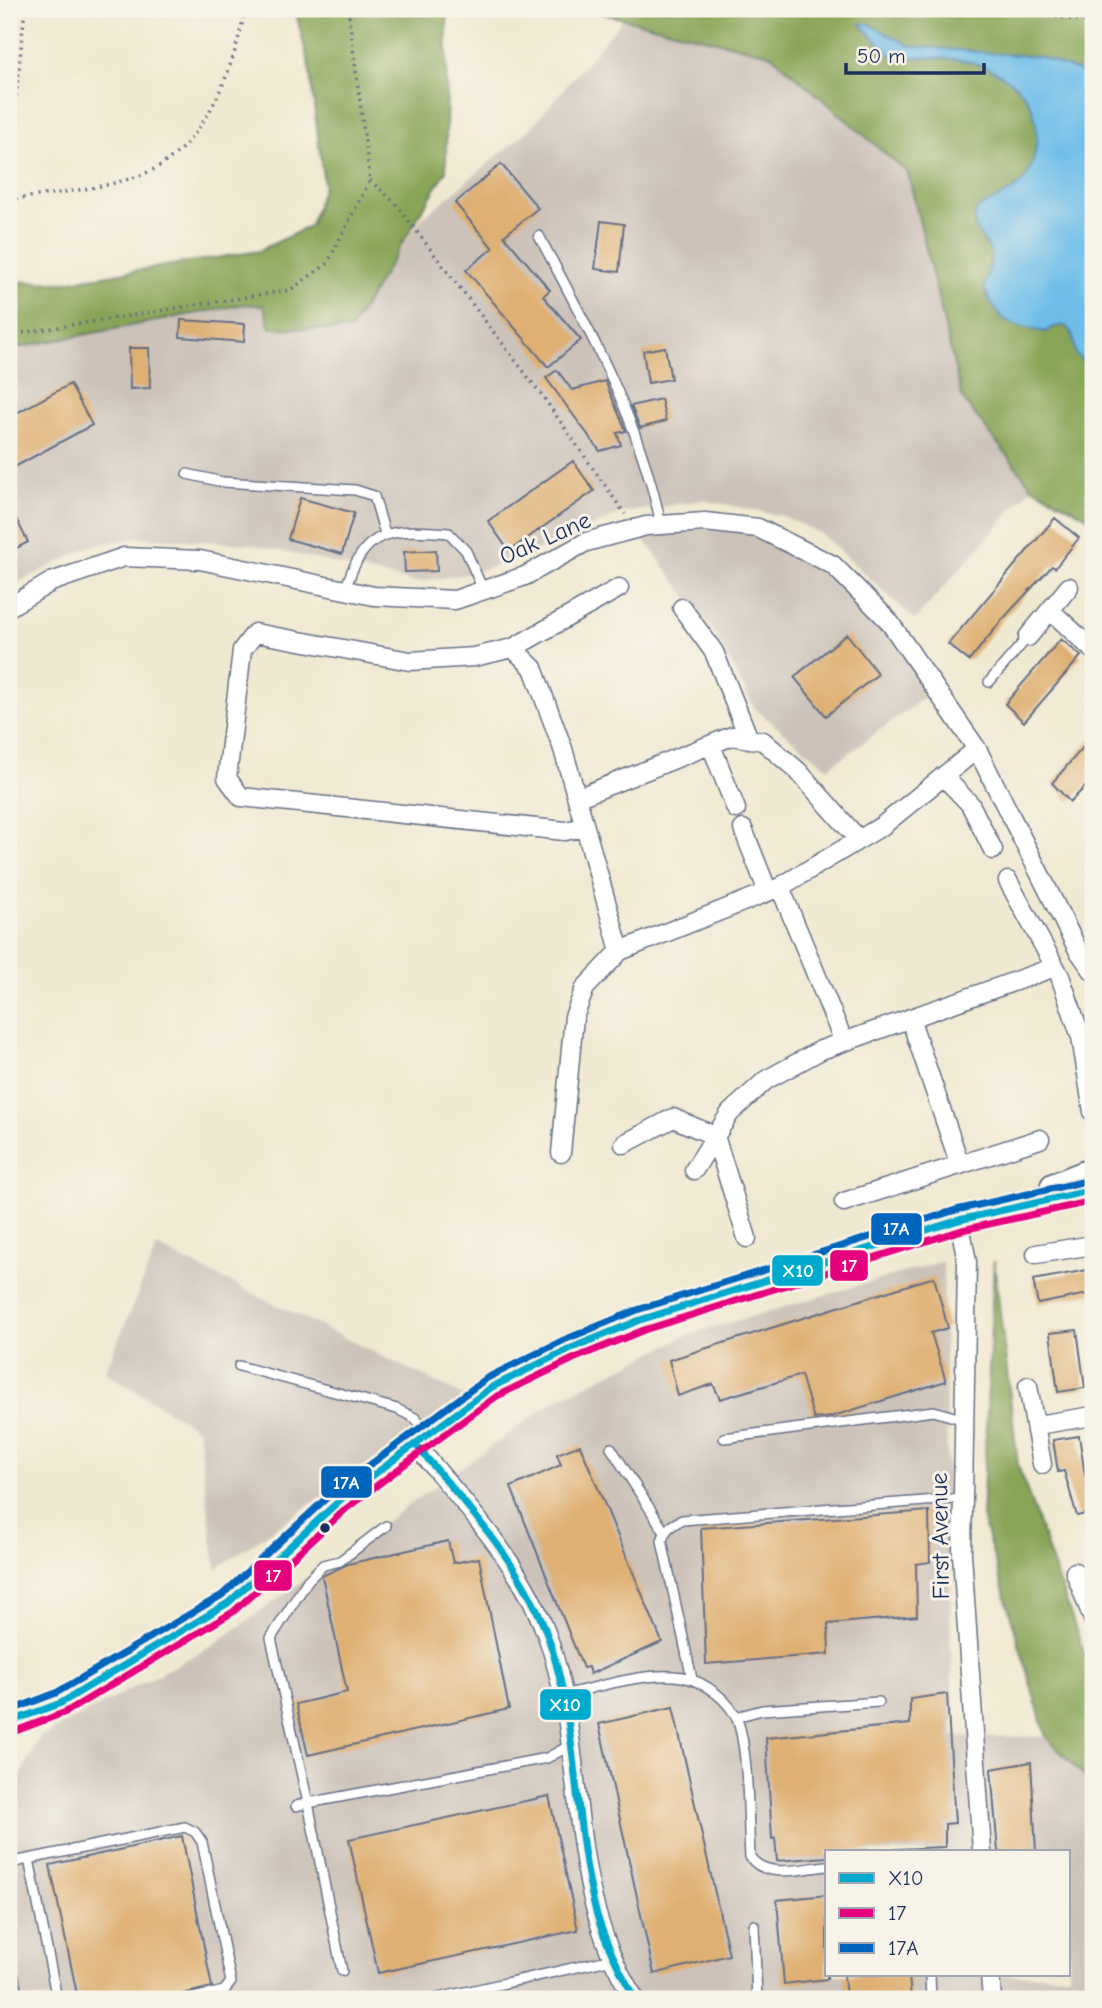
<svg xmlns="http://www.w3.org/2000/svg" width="1102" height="2008" font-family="'Comic Neue',sans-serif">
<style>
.industrial{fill:#ccc2b9;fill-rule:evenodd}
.forest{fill:#88a457;stroke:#526a5a;stroke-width:2}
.water{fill:#6ebee9;stroke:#4476a4;stroke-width:2}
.building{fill:#dfb073}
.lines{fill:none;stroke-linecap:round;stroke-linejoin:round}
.service-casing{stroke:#667086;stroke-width:12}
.minor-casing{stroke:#667086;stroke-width:21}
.secondary-casing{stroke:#667086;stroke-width:28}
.path{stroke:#667086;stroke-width:3.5;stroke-dasharray:2 5;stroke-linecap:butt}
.service{stroke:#fff;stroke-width:9}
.minor{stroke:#fff;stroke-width:18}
.secondary{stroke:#fff;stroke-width:24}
.bus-1-casing{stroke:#f7f3e8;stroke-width:12}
.bus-2-casing{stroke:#f7f3e8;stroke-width:12}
.bus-3-casing{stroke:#f7f3e8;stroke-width:12}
.bus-1{stroke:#00a9ce;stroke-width:7}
.bus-2{stroke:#e5007d;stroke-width:7}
.bus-3{stroke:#0065bd;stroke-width:7}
.bus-dot{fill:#1b2f5e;stroke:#f7f3e8;stroke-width:2.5}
.labels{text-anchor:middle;stroke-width:6;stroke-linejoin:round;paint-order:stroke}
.street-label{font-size:24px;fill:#1b2f5e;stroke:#f7f3e8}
.line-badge{stroke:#f7f3e8;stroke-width:2.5}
.badge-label{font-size:19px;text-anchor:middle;font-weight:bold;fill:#fff}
</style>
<rect width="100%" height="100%" fill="#f7f3e8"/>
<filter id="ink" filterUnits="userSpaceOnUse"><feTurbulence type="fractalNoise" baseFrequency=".0143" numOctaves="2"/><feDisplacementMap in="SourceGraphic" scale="14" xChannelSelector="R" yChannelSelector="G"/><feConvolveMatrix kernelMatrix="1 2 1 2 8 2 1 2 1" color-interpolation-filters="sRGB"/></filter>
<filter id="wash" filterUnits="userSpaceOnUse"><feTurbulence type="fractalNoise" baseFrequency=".00686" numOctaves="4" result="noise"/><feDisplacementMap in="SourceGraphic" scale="28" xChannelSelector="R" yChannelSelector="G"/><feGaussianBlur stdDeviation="1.57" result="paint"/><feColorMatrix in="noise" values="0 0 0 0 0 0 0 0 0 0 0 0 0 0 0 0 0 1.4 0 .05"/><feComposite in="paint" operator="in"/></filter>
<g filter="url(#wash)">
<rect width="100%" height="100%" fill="#f0e9d1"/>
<path class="industrial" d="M623,19l147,35 138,119 53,225 71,89 -117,133 -95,-87 -38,-17 -78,-16 -82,13 -106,47 -54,15 -49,7 -162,-38 -114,-7 -46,9 -82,41v-238l236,-45 19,2 86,24 68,-108 111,-92z
M758,528l75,37 103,124 -108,79 -72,-58 -43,-79 -77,-102z
M157,1247l309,150 -250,172 -18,-140 -93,-57z
M943,1261l10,475 93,1 47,48v214h-1084v-202l31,-60 172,-91 344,-246 132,-65zM827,1852h242v123h-242z"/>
<path class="forest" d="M295,9h152l-1,162 -96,159 -80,-2 -6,-22 -19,-2 -236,45v-68l50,2 200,-32 51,-25 14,-41 -15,-120z
M583,9h510v511l-61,-33 -70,-89 -54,-225 -138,-119z
M994,1261l24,204 75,213v107l-47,-48 -64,-220z"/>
<path class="water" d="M867,23l44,23 130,11 52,20v283l-9,2 -9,-8c-1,-22 -6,-38 -30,-22 -37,-8 -43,-6 -61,-43 1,-10 6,-19 7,-28 3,-23 -25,-24 -14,-52 16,-10 34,-14 46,-28 7,-7 10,-19 12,-29 7,-42 -9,-67 -49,-85 -28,-13 -65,-7 -96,-12l-29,-31z"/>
<g id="blocks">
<path class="building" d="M501,164l37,44 -34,28 46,54 -7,6 38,44 -33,27 -82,-97 27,-22 -38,-45z
M601,221l23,3 -5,48 -24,-3z
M181,320l64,4 -1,18 -64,-5z
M665,347l6,32 -23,4 -5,-32z
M129,348h20l1,40 -20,1z
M557,370l15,20 33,-9 21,50 -9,2 4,12 -21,6 -54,-73z
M70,384l22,41 -83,45v-53z
M661,399l5,22 -26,7 -9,-22z
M573,461l21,30 -85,60 -21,-30z
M300,498l54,15 -12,41 -54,-15z
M9,505l19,37 -19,10z
M1055,518l24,20 -24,30 -3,-2 -50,54 -33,41 -21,-17z
M436,550l1,21 -32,1 -1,-20z
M847,634l31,40 -52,42 -32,-39z
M1061,639l20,17 -57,66 -19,-18z
M1093,736v43l-23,23 -18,-19z
M1093,1269v24l-55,11 -5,-24z
M934,1277l14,51 -17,5 15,48 -116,36 -16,2 -13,-44 -81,24 -7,-15 -35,12 -9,-36z
M1077,1330l8,58 -27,4 -8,-59z
M1079,1436l6,39 8,-3v40l-16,4 -13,-45 -6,1 -5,-32z
M580,1445l82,197 -72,32 -2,-7 -5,1 -72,-181 50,-22 -4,-11z
M929,1511l1,51 -14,2 1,52 -89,8 1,30 -123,10 -5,-136z
M448,1541l5,22 26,-5 30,151 -201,46 -12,-51 51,-12 -25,-116 26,-12z
M947,1694l8,129 -10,1v23l-118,5v5l-50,4 -2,-23 -3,1 -6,-101 144,-14v-25z
M673,1707l56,248 -75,19 -55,-250z
M1031,1762l5,90h-38l-7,-83z
M549,1796l29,134 -200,43 -29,-134z
M182,1836l30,151 -50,12h-84l-28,-134z
M827,1895v84l-43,5 -7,-84z
M844,1975h65l2,24h-65z"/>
</g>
</g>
<g filter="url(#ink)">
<use href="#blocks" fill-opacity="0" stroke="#667086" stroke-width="2"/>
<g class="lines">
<defs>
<path id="service" d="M539,236c50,93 101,185 122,289
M187,474l36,8 132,8 19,6 11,38
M345,591c18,-62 44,-63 104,-58l17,18 17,39
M989,682l39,-45
M239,1366l158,43 18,9 11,14
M724,1438l210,-27 30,9
M611,1448l53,83
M692,1679l-30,-138c3,-12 9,-16 20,-21l281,-22
M564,1695c33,-8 75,-21 110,-19 23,1 49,18 61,39 14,25 13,110 15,142 16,23 53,11 77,9
M736,1717l26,-7 117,-8
M296,1806l12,-3 -37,-165 37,-58 15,-15 17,-4 46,-35
M29,1859l28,140
M9,1863l176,-36 10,5 7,10 29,140 -7,9 -35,8
M754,1925l3,74
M342,1971l-34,-168 239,-45 24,-13
M930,1975l1,24
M434,1999l179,-40"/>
<path id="minor" d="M9,607l42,-25 73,-25 76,3 174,36 81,4 70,-24 61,-34 60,-16 59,-4 53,6 75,37 55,55 89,129 101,201 15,21
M682,608l32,44 35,87
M1051,611l42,39
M1028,637l41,-50
M513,648l106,-60
M711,745l25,64
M943,776l27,28 23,46
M577,798l155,-62 31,5 35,30 61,69
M585,827l-20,4 -324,-34 -14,-19 15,-128 13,-17 155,28 64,-4 39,-9 20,20 30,81 57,202
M743,829l25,63
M1008,881l52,95 21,61 12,75
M780,887l64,155
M910,1018l50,147
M624,1144l49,-26 42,18 32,102
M561,1153l13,-136 11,-29 35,-37 160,-64 102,-61 95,-77
M694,1170l36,-57 36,-33 55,-30 234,-83
M844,1202l196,-63
M959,1220l8,42 -5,292 20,298
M1036,1254l57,-9
M1028,1386l14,78
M1037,1425l56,-9
M415,1444c50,61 108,120 134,197 40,119 14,249 86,358
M1075,1572l18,47
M990,1975l2,24
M9,1976l5,23"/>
<path id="secondary" d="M1053,1186l40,-16
M9,1722l52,-19 167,-100 112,-103 75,-56 77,-57 77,-38 71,-29 319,-100 134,-30"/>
</defs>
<use href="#service" class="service-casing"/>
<use href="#minor" class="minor-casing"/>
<use href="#secondary" class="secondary-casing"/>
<path class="path" d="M1014,9l79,14
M9,166l16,-157
M370,180l25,23 146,191 84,120
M9,200c43,-7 91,-10 132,-25 63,-23 93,-106 104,-166
M9,335l281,-45 37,-26 43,-84 -22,-171"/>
<use href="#service" class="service"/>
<use href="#minor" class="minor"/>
<use href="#secondary" class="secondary"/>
<defs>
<path id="bus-1" d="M415,1444c50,60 108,120 134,196 30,88 24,183 47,272 9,31 24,59 39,87
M9,1722l52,-19 167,-100 112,-103 75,-56 77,-57 77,-38 71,-29 319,-100 134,-30"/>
<path id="bus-2" d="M13,1732l53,-20 167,-100 114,-104 74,-56 76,-56 76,-37 71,-29 318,-100 131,-29"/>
<path id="bus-3" d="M9,1711l47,-18 166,-98 111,-103 76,-56 78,-58 77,-38 73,-30 319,-100 135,-30"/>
</defs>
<use href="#bus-1" class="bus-1-casing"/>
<use href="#bus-2" class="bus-2-casing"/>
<use href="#bus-3" class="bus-3-casing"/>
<use href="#bus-1" class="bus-1"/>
<use href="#bus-2" class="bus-2"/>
<use href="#bus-3" class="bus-3"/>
</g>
</g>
<circle class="bus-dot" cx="325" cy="1528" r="6"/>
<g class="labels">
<g class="street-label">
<text transform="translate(545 538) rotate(-24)" y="8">Oak Lane</text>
<text transform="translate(940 1536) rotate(-91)" y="8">First Avenue</text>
</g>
</g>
<g class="line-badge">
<rect x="870" y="1212" width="53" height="34" rx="7" fill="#0065bd"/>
<rect x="829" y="1249" width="40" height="33" rx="7" fill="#e5007d"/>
<rect x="771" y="1254" width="53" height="33" rx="7" fill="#00a9ce"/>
<rect x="320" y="1465" width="53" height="34" rx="7" fill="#0065bd"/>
<rect x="253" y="1559" width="40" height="33" rx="7" fill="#e5007d"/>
<rect x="539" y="1688" width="53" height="33" rx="7" fill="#00a9ce"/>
</g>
<g class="badge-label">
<text x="896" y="1235">17A</text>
<text x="849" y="1272">17</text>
<text x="798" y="1277">X10</text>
<text x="346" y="1489">17A</text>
<text x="273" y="1582">17</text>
<text x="565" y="1711">X10</text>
</g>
<rect width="1102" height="2008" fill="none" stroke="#f7f3e8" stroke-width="35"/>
<rect x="825" y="1850" width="245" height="126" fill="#f7f3e8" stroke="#9fa5b1" stroke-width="2"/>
<rect x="839" y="1873" width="35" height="10" fill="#00a9ce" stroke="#9fa5b1" stroke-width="2"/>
<text x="888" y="1885" font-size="21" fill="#1b2f5e">X10</text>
<rect x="839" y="1908" width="35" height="10" fill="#e5007d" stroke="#9fa5b1" stroke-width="2"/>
<text x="888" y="1920" font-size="21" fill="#1b2f5e">17</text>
<rect x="839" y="1943" width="35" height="10" fill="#0065bd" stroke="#9fa5b1" stroke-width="2"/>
<text x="888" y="1955" font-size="21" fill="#1b2f5e">17A</text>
<path d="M846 63v10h138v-10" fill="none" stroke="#1b2f5e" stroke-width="3.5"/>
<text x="857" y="63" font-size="21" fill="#1b2f5e" stroke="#f7f3e8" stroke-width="5" paint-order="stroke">50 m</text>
</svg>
